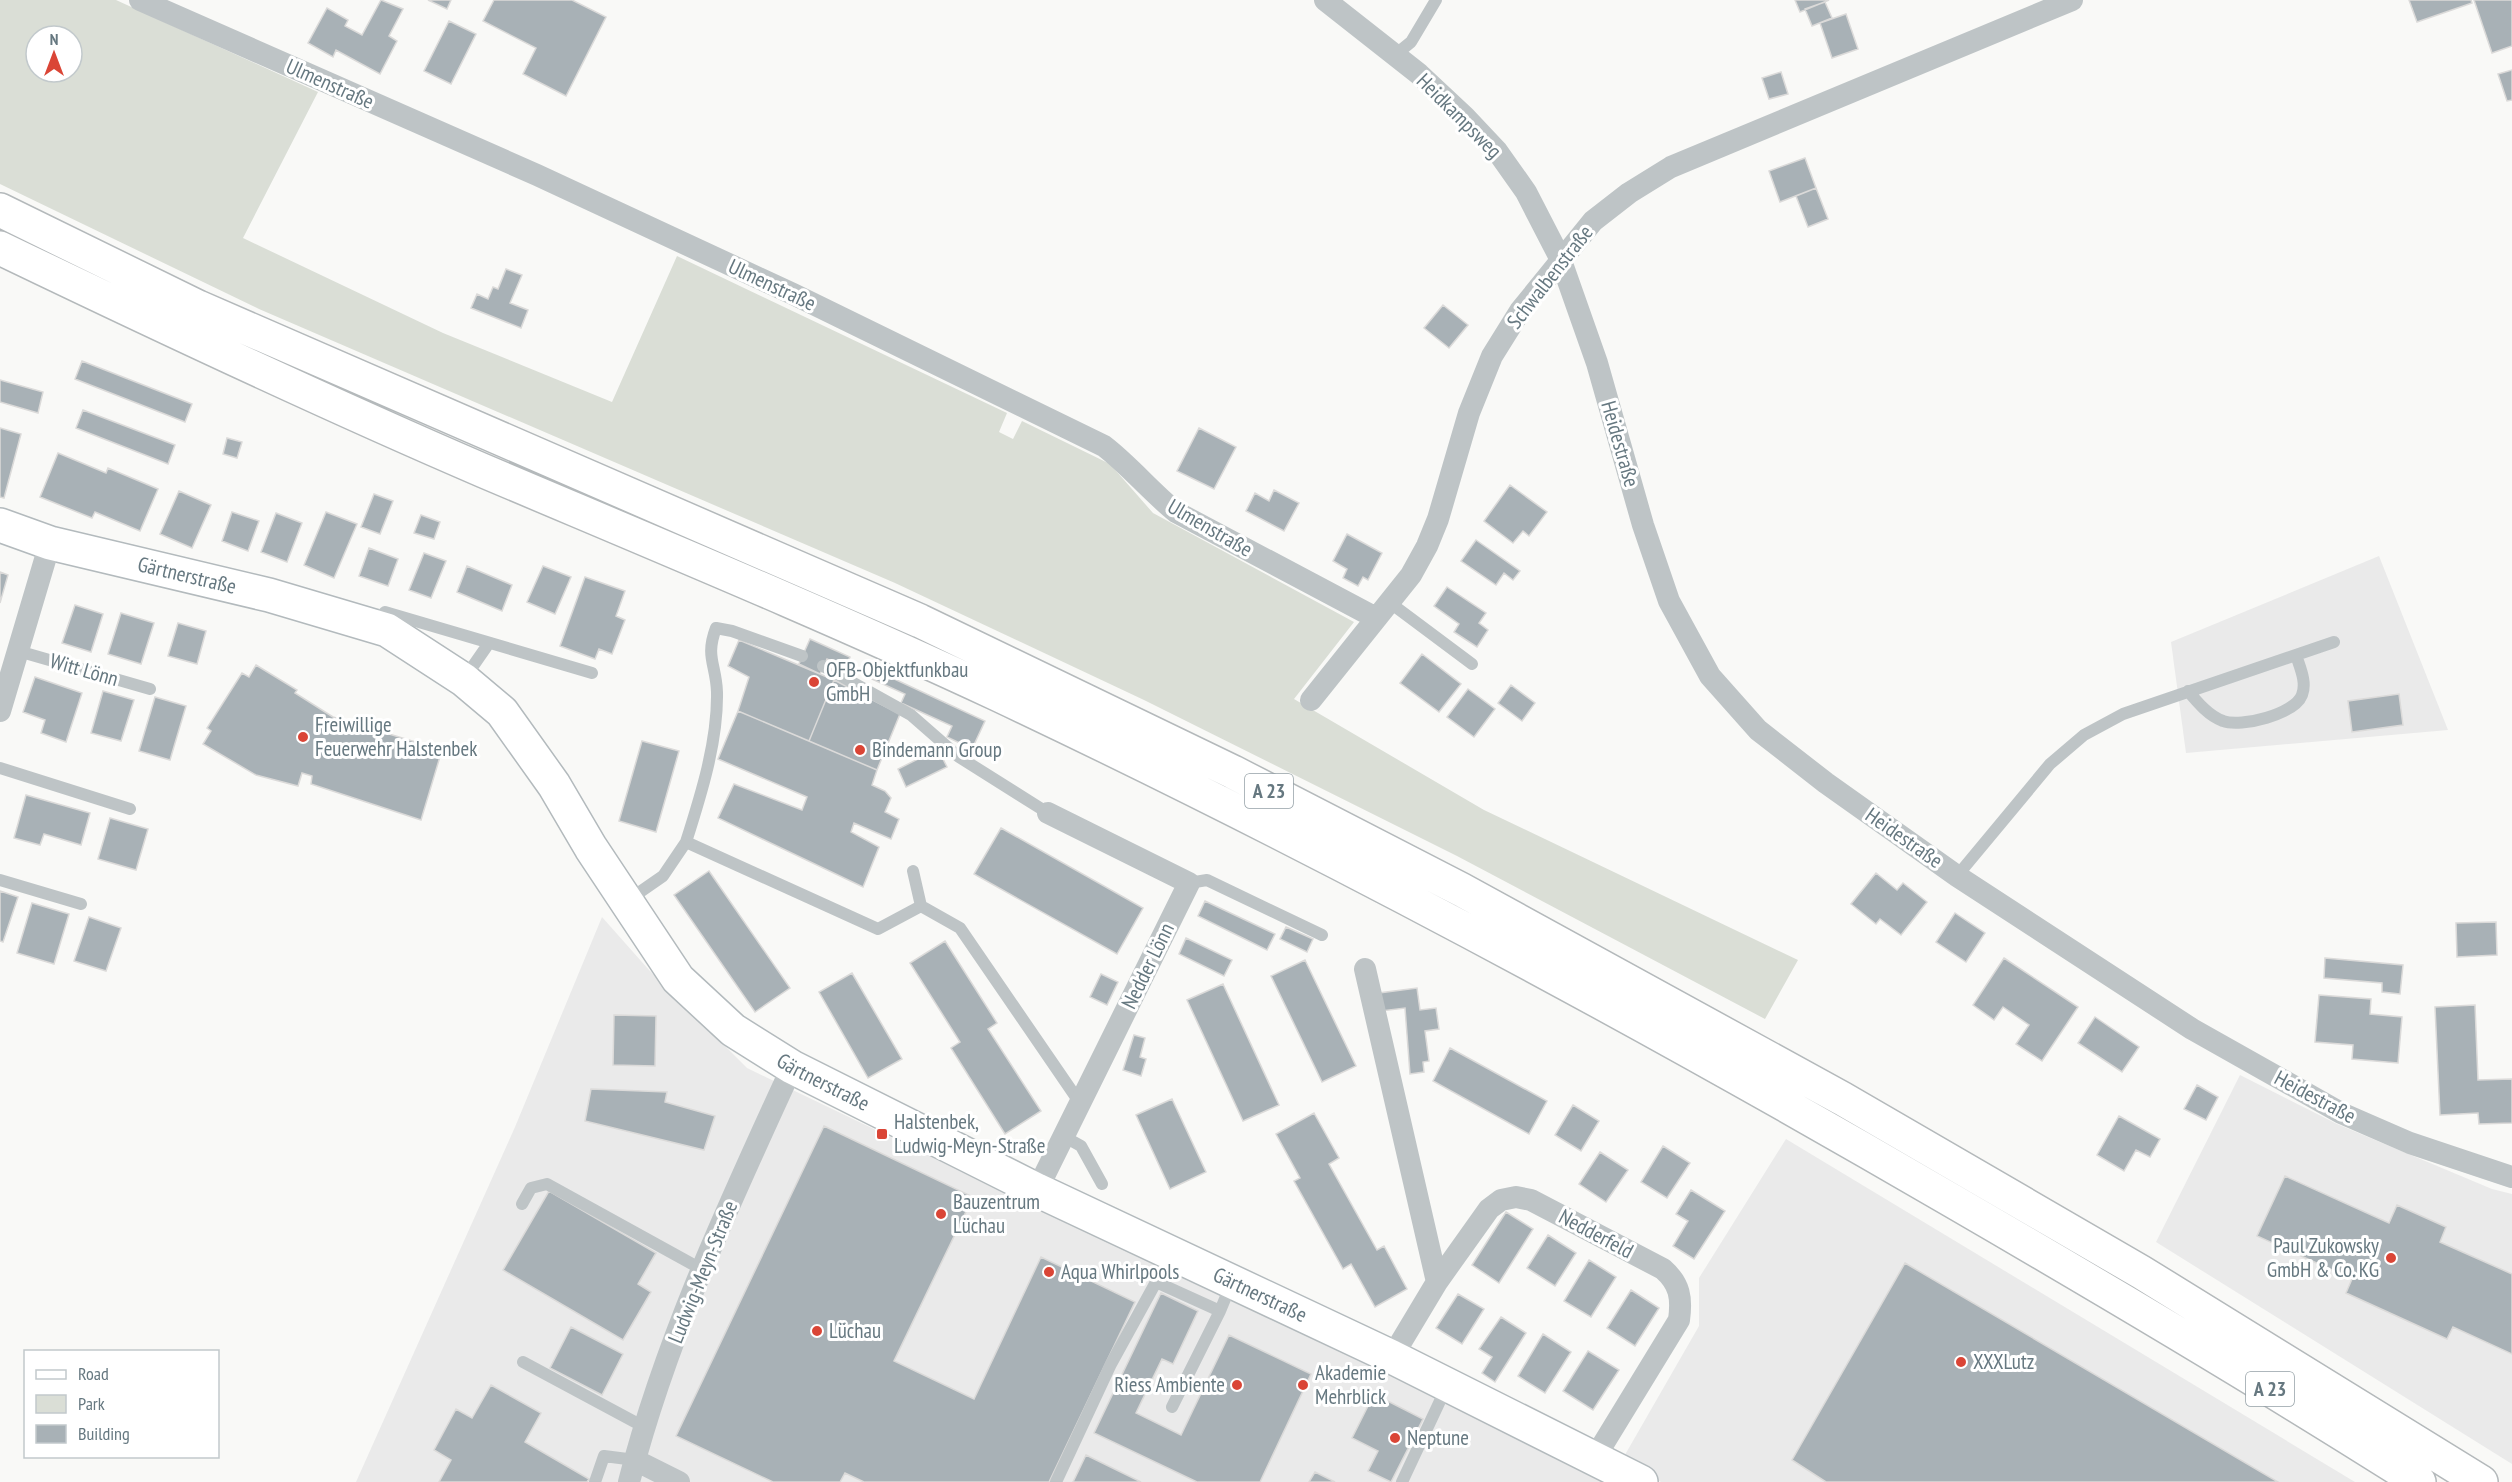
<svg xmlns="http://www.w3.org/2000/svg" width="2512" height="1482" font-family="'PT Sans Narrow',sans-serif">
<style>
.built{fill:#eaeaea}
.green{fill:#daded6;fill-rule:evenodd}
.building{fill:#a8b1b6;stroke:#dbdad9;stroke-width:1.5}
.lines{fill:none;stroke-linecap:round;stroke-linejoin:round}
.secondary-casing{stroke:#b3babd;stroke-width:36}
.highway-casing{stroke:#b4b9bb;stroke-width:36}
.lane{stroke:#bec4c6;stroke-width:12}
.street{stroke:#bec4c6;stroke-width:22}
.secondary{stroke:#fff;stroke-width:33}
.highway{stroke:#fff;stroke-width:33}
.poi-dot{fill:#da4536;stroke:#fff;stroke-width:2}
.labels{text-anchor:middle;stroke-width:6;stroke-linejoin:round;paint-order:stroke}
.shield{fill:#fff;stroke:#94a0a6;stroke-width:1.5}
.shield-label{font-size:20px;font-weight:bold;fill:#667880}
.street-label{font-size:21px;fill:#667880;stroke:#fff}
.poi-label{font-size:21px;fill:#667880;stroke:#fff;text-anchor:start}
</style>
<rect width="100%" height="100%" fill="#f9f9f7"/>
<path class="built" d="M2379,556l69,174 -262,23 -15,-111z
M602,917l47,53 98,98 183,88 698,326h-1272l159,-355z
M2240,1075l97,49 155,65 20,5v270l-356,-222z
M1786,1139l569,343h-694l-39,-22 77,-134v-48z"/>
<path class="green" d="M0,0h116l202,92 -75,146 200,95 169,69 65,-146 330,157 -8,19 14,7 9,-18 88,43 43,49 201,109 -60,77 190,111 314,150 -33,59 -308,-163 -313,-156 -249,-117 -636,-274 -259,-125zM36,36h36v36h-36z"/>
<path class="building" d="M381,0l22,9 -14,27 8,5 -17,33 -44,-24 -3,7 -25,-14 19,-35 21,12 -3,6 17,9z
M428,0h23l-4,9z
M494,0h78l34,17 -40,79 -43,-22 13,-26 -53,-27z
M1795,0h34l-29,12z
M2409,0h62l1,3 -55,19z
M2474,0h38v46l-20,7z
M1825,2l7,16 -20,8 -7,-17z
M1846,14l12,35 -26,9 -12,-35z
M449,21l27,13 -25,50 -27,-13z
M2512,70v30l-5,1 -9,-27z
M1781,72l7,22 -19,5 -7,-21z
M1805,158l11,30 -36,14 -11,-31z
M1816,188l12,31 -20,8 -12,-31z
M506,269l16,6 -12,28 18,7 -7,18 -50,-20 6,-14 11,5 5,-12 5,2z
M1443,305l25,20 -19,23 -25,-20z
M82,361l110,43 -7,18 -110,-43z
M0,380l43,12 -5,21 -38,-11z
M83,410l92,35 -7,19 -92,-36z
M0,428l21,6 -17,64 -4,-1z
M1199,428l37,19 -22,42 -37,-18z
M227,438l15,4 -5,16 -14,-4z
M58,453l48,20 2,-5 50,21 -18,42 -45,-19 -3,6 -52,-21z
M1510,485l37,27 -18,24 -6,-5 -10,12 -29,-22z
M1274,490l25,13 -15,28 -38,-20 9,-18 14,8z
M179,491l32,14 -19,43 -32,-14z
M374,494l19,7 -13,33 -19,-7z
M232,512l27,9 -11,30 -26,-10z
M326,512l31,12 -23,54 -30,-13z
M276,513l26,10 -15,39 -26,-10z
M421,515l19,7 -6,17 -20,-6z
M1347,534l35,19 -14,27 -5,-3 -5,9 -15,-8 4,-9 -14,-8z
M1476,540l44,31 -7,9 -9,-7 -8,12 -35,-24z
M369,548l29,11 -10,27 -29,-10z
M424,553l22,8 -15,37 -22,-8z
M467,566l45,19 -10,26 -45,-19z
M543,566l28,11 -16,37 -28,-12z
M0,572l8,3 -8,28z
M585,577l40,14 -9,25 9,4 -13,34 -13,-5 -4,10 -35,-13z
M1447,587l39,26 -7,10 9,7 -11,17 -23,-15 5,-8 -25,-18z
M75,605l28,9 -12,38 -29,-9z
M121,613l33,10 -13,41 -33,-10z
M178,623l28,8 -9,33 -29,-8z
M810,639l40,18 -5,10 -18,-8 -7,15 -21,-10z
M739,640l95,40 -25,61 -71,-30 11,-34 -21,-11z
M1422,654l39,30 -22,28 -39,-29z
M256,665l41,25 -2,3 38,24 109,33 -21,70 -110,-36 1,-8 -10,-3 -4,13 -42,-11 -53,-31 8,-13 -4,-3 35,-55 7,4z
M875,670l110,51 -13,28 -25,-12 5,-11 -51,-23 4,-9 -33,-15z
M35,677l47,16 -16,49 -25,-9 4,-13 -22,-8z
M834,680l66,34 -23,56 -68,-29z
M1511,685l24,18 -13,18 -24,-18z
M1468,689l27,20 -21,28 -27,-20z
M103,691l31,9 -13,41 -30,-8z
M2399,694l4,31 -51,7 -4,-31z
M155,697l31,9 -16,54 -31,-9z
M738,711l139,59 -5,15 13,6 6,7 -6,14 14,7 -8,20 -37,-16 -3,9 28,15 -16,40 -145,-69 16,-34 68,26 5,-13 -89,-38z
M642,741l37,10 -23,81 -37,-11z
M938,749l9,18 -41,20 -8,-18z
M26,795l64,18 -9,32 -37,-11 -4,11 -26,-7z
M110,818l38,11 -12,41 -38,-11z
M1001,828l142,80 -26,46 -143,-80z
M709,871l81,117 -35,24 -81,-117z
M1876,873l21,17 6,-7 24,19 -26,33 -21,-16 -4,5 -25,-20z
M0,891l18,6 -15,45 -3,-1z
M1205,901l70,33 -8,16 -69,-34z
M32,903l37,11 -15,50 -37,-11z
M1955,913l30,20 -19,29 -30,-20z
M89,917l32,11 -15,43 -32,-10z
M2496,922l1,33 -40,2 -1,-34z
M1286,927l27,12 -6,13 -27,-13z
M1186,938l46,22 -8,16 -45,-22z
M945,941l52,82 -9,6 53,82 -36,23 -54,-86 9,-6 -50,-79z
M2004,958l74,49 -36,54 -26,-17 13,-19 -26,-18 -9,13 -21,-15z
M2325,958l78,7 -3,29 -18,-2v-9l-58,-5z
M1305,960l51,106 -34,16 -51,-106z
M852,973l50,86 -34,19 -49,-86z
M1101,974l17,8 -11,23 -17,-8z
M1223,984l56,121 -36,16 -56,-121z
M1417,988l3,22 16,-2 3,21 -14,2 4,30 -6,1 1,10 -14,2 -5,-66 -24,3 -2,-18z
M2319,995l52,4 -1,15 32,3 -4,46 -46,-4 1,-14 -38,-3z
M2475,1005l3,75 34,-1v44l-33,1 -1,-11 -38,2 -5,-108z
M614,1015l42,1 -1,50 -42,-1z
M2095,1017l44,30 -17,25 -44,-29z
M1134,1035l11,3 -5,19 6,2 -5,17 -18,-6z
M1450,1048l97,53 -18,33 -96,-53z
M2197,1085l21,12 -12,23 -22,-11z
M591,1089l76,3 -2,10 50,14 -11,34 -119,-29z
M1172,1099l34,73 -36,17 -34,-74z
M1573,1105l26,16 -18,30 -26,-16z
M1314,1113l25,45 -10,6 48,86 7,-4 23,43 -32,18 -24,-43 -8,5 -49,-88 6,-3 -24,-44z
M2119,1116l41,23 -10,18 -14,-7 -12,21 -27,-16z
M824,1126l149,71 -79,164 80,38 67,-142 94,45 -86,180h-185l-19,-9 -5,9h-67l-97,-46z
M1663,1146l27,17 -23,35 -26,-16z
M1600,1152l28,18 -22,32 -27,-18z
M2285,1176l104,47 8,-18 49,22 -6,15 72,32v80l-59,-27 -6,12 -101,-46 6,-14 -95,-43z
M1691,1190l34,21 -31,48 -21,-13 15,-25 -12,-7z
M549,1191l107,62 -18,31 13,8 -28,48 -120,-70z
M1506,1212l27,17 -34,54 -27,-18z
M1548,1235l28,18 -21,33 -28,-18z
M1589,1260l27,17 -25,40 -27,-16z
M1905,1263l373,219h-452l-34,-22z
M1631,1290l28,18 -24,38 -28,-18z
M1161,1293l37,18 -25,53 -11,-5 -26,54 45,22 48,-100 82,39 -51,108h-63l-103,-49z
M1458,1294l26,15 -22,35 -26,-16z
M1501,1317l25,16 -31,49 -13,-9 10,-16 -13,-8z
M571,1327l52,27 -21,41 -52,-27z
M1543,1334l28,18 -26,41 -27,-17z
M1588,1351l31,19 -26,40 -30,-19z
M491,1385l50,28 -16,29 64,37 -2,3h-148l12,-22 -17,-10 22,-41 16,9z
M1374,1394l49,25 -32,63 -23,-11 10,-20 -26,-13z
M1086,1455l55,27h-68z
M1315,1472l20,10h-26z"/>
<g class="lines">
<defs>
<g id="secondary">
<path id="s1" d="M0,525l50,18 219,52 118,35 77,50 38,32 52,73 37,63 87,131 55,51 59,37 245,123 355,167 249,125"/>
</g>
<path id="highway" d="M0,210l198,97 722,314 313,151 229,118 381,209 298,173 340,210
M0,248c160,77 321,153 484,223 172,73 344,144 513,223 326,154 643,325 954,506 157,91 314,184 468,282"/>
</defs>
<use href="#secondary" class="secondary-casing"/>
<use href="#highway" class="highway-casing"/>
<path class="lane" d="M1395,55l16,-13 25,-42
M1389,602l83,62
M375,622l10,-10 207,61
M18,651l132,38
M823,666l88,49 48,42 89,56
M464,679l25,-36
M2188,691c10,12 21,25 35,30 18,7 72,-7 79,-26 5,-13 -2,-27 -6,-40
M0,768l130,41
M686,842c15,-47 32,-101 31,-150 -1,-28 -12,-35 -1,-64l16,3 70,25
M1957,876l93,-112 34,-29 39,-21 211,-72
M0,880l81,24
M1189,883l18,-3 115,55
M627,901l36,-25 23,-34 192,87 43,-23 -8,-35
M921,906l39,22 120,175
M1063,1136l18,10 21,38
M522,1204l9,-16 16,-4 156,86
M1156,1282l16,-28
M1220,1311l12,-29
M523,1362l123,66
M595,1482l9,-26 31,4
M1056,1482l55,-118 45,-82 64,29 -48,96
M1402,1482l45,-96"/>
<path class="street" d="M140,0l397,175 256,119 311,152c26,20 46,45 72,66l200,106
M1325,0l94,74 46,43 32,34 29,41 34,66 37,105 46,162 26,76 41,75 48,54 68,53 131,93 235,153 149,84 69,30 102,34
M1311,700l100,-125 16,-29 11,-27 31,-106 23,-57 28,-45 73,-90 36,-28 42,-26 401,-167
M0,711l50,-168
M1365,969l72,313
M1037,1190l152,-307 -141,-70
M1392,1357l45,-75 52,-73 12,-9 15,-3 15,3 132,69c17,15 19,29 16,51l-85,139
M635,1460l44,22
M629,1482c37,-144 101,-280 163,-415"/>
<use href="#secondary" class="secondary"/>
<use href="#highway" class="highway"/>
</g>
<g class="poi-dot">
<circle cx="814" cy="682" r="6"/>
<circle cx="303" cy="737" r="6"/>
<circle cx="860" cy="750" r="6"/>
<rect x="876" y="1128" width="12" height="12" rx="3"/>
<circle cx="941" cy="1214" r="6"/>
<circle cx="2391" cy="1258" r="6"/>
<circle cx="1049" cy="1272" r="6"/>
<circle cx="817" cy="1331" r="6"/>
<circle cx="1961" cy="1362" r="6"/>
<circle cx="1237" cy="1385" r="6"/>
<circle cx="1303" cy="1385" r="6"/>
<circle cx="1395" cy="1438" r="6"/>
</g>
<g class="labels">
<g class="shield">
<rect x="1245" y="774" width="48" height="34" rx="4.5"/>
<rect x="2246" y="1372" width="48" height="34" rx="4.5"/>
</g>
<g class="shield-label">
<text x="1269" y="798">A 23</text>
<text x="2270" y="1396">A 23</text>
</g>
<g class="street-label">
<text transform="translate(330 84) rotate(24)" y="7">Ulmenstraße</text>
<text transform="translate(1459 116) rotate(45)" y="7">Heidkampsweg</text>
<text transform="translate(1550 277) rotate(-52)" y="7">Schwalbenstraße</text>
<text transform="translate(772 285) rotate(25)" y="7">Ulmenstraße</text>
<text transform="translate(1620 444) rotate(74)" y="7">Heidestraße</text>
<text transform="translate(1210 528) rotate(30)" y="7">Ulmenstraße</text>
<text dy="7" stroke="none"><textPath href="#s1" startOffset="194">Gärtnerstraße</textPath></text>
<text transform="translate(84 670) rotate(16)" y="7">Witt Lönn</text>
<text transform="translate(1904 838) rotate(35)" y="7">Heidestraße</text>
<text transform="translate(1148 966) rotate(-64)" y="7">Nedder Lönn</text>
<text dy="7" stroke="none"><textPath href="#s1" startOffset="1042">Gärtnerstraße</textPath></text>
<text transform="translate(2315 1097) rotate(28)" y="7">Heidestraße</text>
<text transform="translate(1596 1234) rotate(28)" y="7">Nedderfeld</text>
<text transform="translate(703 1272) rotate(-68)" y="7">Ludwig-Meyn-Straße</text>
<text dy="7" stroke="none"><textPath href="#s1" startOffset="1528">Gärtnerstraße</textPath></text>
</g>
<g class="poi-label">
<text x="826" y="677">OFB-Objektfunkbau<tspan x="826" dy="24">GmbH</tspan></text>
<text x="315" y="732">Freiwillige<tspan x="315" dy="24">Feuerwehr Halstenbek</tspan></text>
<text x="872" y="757">Bindemann Group</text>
<text x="894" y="1129">Halstenbek,<tspan x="894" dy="24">Ludwig-Meyn-Straße</tspan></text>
<text x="953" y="1209">Bauzentrum<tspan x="953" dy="24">Lüchau</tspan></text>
<text x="2379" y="1253" text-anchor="end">Paul Zukowsky<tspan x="2379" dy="24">GmbH &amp; Co. KG</tspan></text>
<text x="1061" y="1279">Aqua Whirlpools</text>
<text x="829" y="1338">Lüchau</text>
<text x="1973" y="1369">XXXLutz</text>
<text x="1315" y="1380">Akademie<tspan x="1315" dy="24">Mehrblick</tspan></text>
<text x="1225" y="1392" text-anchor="end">Riess Ambiente</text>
<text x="1407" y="1445">Neptune</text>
</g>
</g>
<rect x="24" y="1350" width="195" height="108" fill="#ffffff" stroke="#c2c9cc" stroke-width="1.5"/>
<rect x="36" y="1370" width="30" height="9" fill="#ffffff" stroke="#c2c9cc" stroke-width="1.5"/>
<text x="78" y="1380" font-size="18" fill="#667880">Road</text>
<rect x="36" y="1395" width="30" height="18" fill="#daded6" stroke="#c2c9cc" stroke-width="1.5"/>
<text x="78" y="1410" font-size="18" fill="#667880">Park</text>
<rect x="36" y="1425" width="30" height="18" fill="#a8b1b6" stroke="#c2c9cc" stroke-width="1.5"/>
<text x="78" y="1440" font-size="18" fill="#667880">Building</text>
<g transform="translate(54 54)"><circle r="28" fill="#ffffff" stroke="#c2c9cc" stroke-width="1.5"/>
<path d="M0-4.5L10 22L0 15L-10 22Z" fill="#da4536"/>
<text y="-9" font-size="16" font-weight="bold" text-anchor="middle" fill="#667880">N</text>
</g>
</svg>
